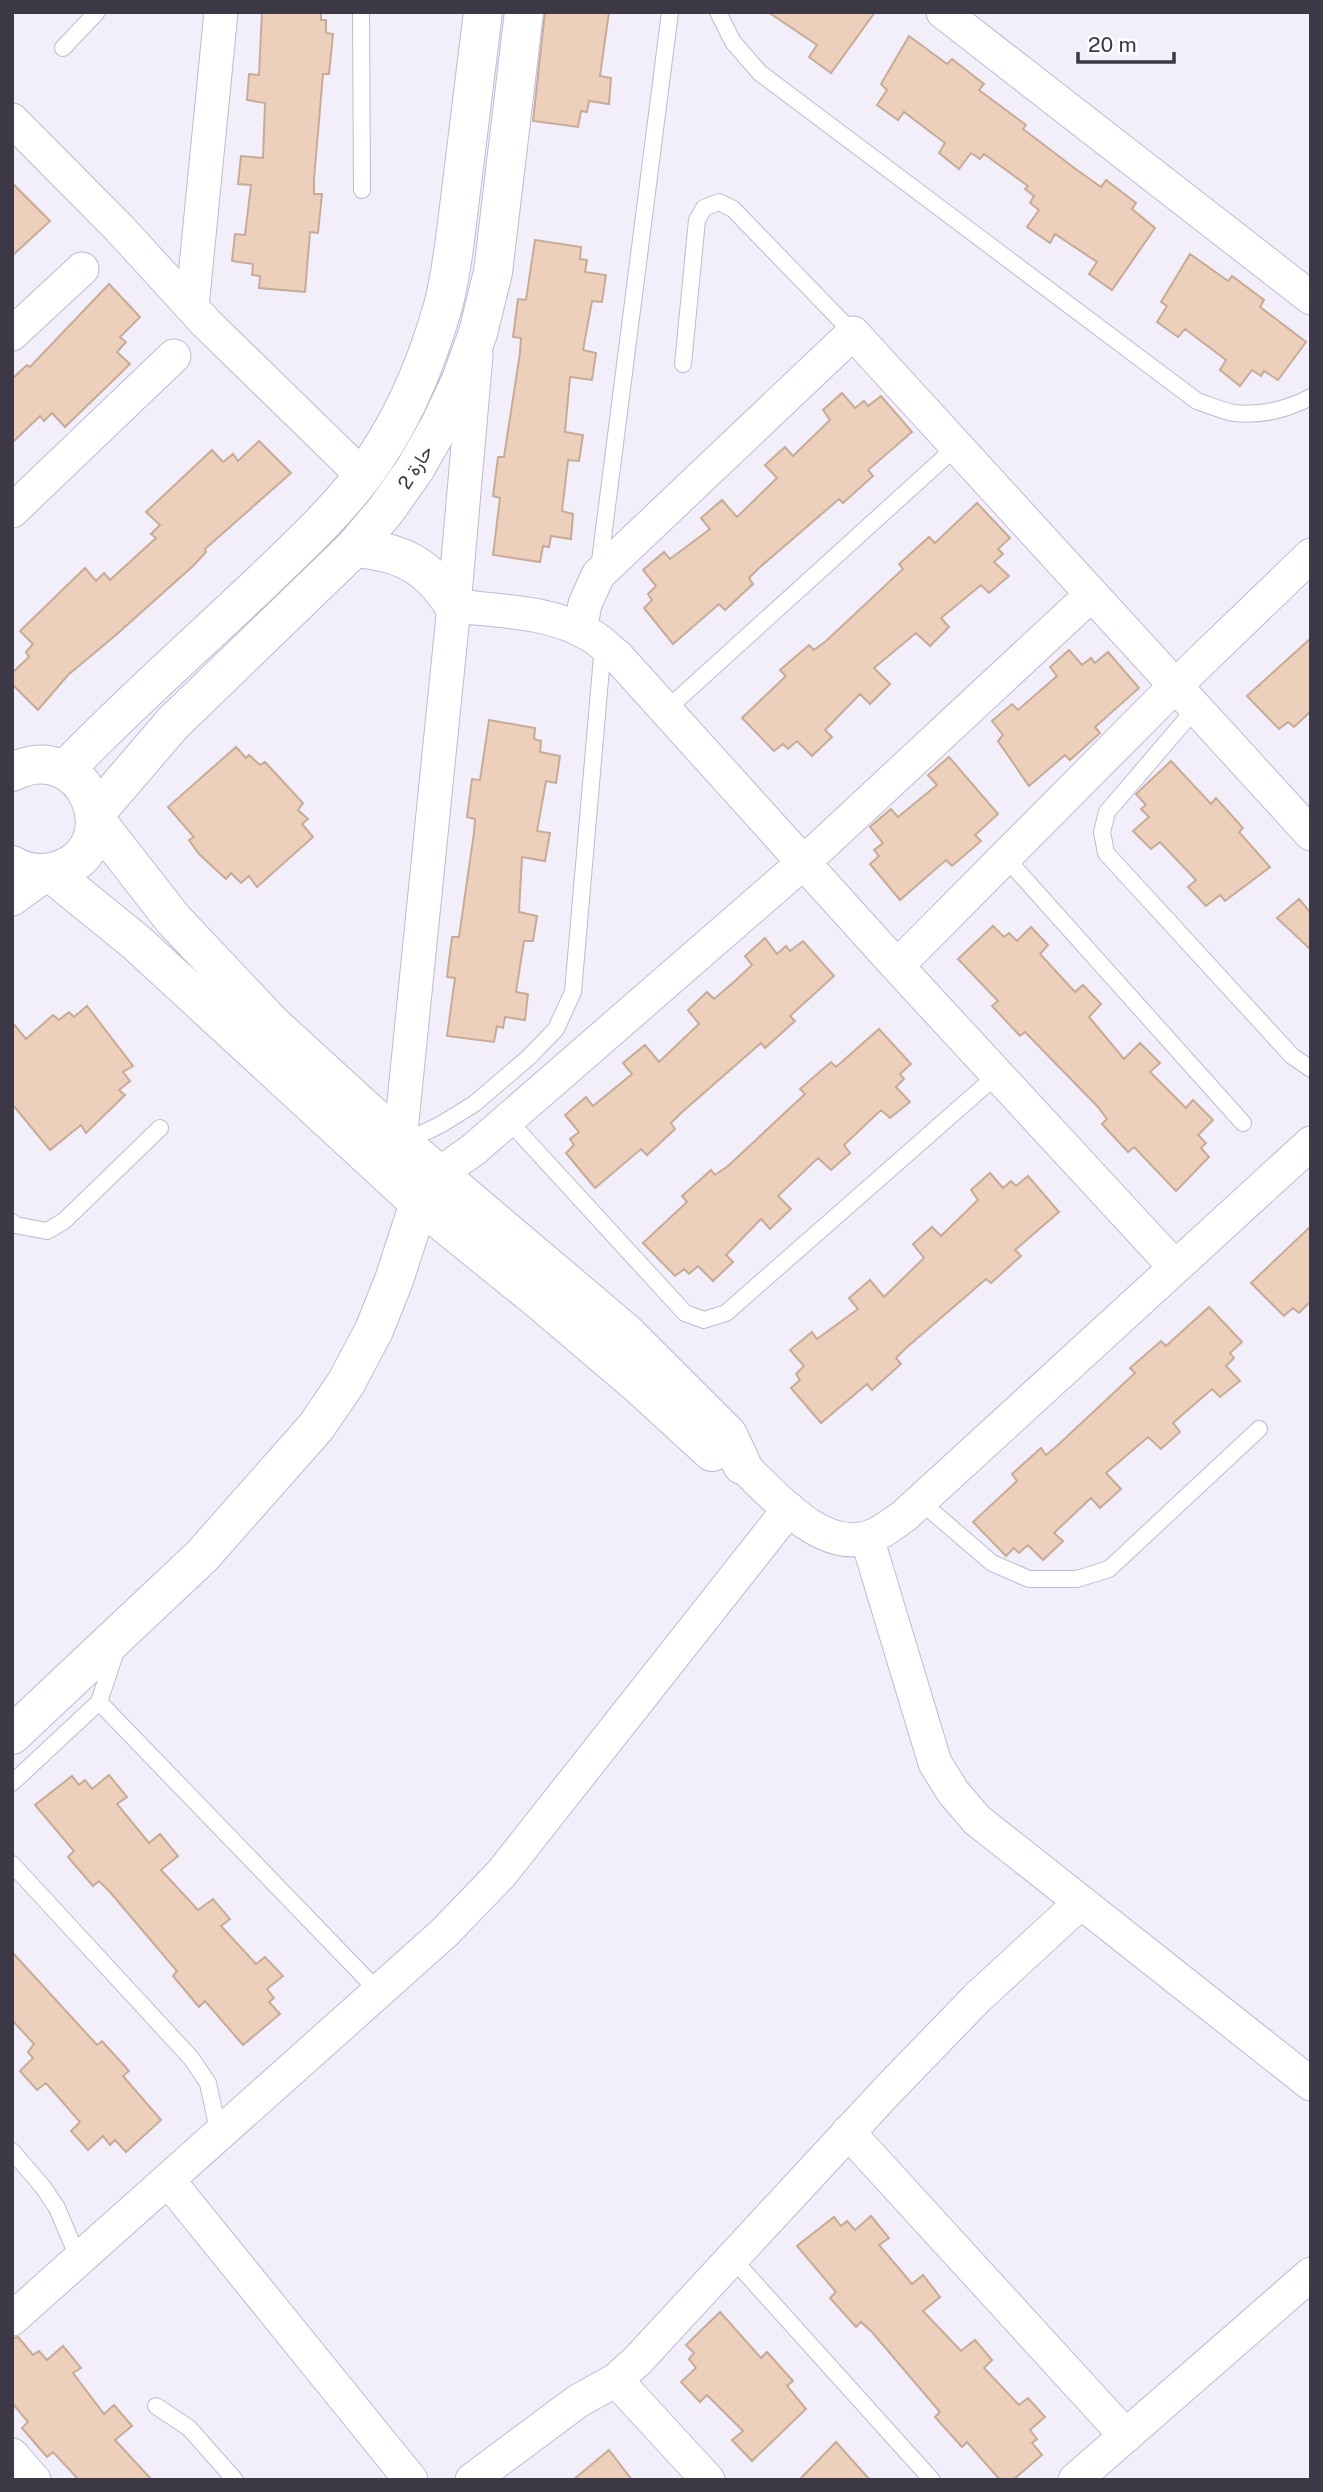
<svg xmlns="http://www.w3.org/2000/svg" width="1323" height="2492" font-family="'Public Sans',Vazirmatn,sans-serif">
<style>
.building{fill:#edd0bb;stroke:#c7ab97;stroke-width:2}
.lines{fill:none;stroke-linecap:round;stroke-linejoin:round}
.service-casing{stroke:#c2b8d6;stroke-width:18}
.minor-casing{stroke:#c2b8d6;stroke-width:35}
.tertiary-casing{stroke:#c2b8d6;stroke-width:40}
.service{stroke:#fff;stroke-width:16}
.minor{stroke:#fff;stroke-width:33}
.tertiary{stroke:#fff;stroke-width:38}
.labels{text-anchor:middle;stroke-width:5;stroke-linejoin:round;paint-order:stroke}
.street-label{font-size:19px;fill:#3d3845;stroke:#fdfdfd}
</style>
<rect width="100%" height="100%" fill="#f2eefa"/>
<path class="building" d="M262,12h59v8h5v13l7,1 -4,40h-6l-9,105v15h8l-4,39 -8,-1 -5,60 -46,-4 1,-12 -8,-1 1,-11 -21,-3 3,-27 10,1 6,-50 -13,-1 3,-28 22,2 2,-55 -18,-3 2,-26 10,1z
M545,12h64l-9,64 11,2 -2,26 -20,-3 -2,11 -6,-1 -3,16 -45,-6z
M768,12h107l-44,61 -22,-16 8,-12z
M909,36l38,28 5,-5 32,25 -5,6 47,35 -3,4 54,41 24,17 5,-7 30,23 -4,6 23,19 -43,62 -23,-16 8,-12 -42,-28 -5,9 -23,-16 12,-17 -9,-7 4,-7 -9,-7 3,-3 -44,-32 -4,5 -9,-6 -12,16 -20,-16 6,-10 -41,-31 -6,8 -21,-15 10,-15 -6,-6z
M12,183l38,38 -38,35z
M535,240l46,7 -1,12 7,1 -2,12 21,3 -4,27 -10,-1 -9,49 13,3 -4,27 -22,-3 -5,55 18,3 -4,26 -11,-1 -6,51 11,3 -2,25 -20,-3 -2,11 -6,-1 -3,16 -47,-7 7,-57 -7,-2 5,-39h6l16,-104 1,-15 -8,-1 5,-38 8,1z
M1190,254l38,27 4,-5 32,24 -4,7 46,35 -28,38 -14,-9 -3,5 -9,-6 -12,16 -20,-16 6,-10 -41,-31 -7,8 -21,-15 10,-16 -6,-4z
M109,284l31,33 -20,20 6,5 -9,10 13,12 -65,63 -13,-14 -8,8 -4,-5 -28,27v-64l15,-14 3,2z
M842,393l13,15 9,-7 4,5 13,-10 31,36 -44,38 5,6 -30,27 -4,-4 -80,69 -10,10 4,6 -28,26 -6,-6 -46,40 -29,-36 8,-8 -4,-6 8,-8 -13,-16 21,-18 6,7 40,-30 -9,-11 21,-18 15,17 40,-39 -12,-13 20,-18 8,9 37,-36 -7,-10z
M259,441l32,32 -86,76 1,3 -13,14 -76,68 -49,41 -30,35 -26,-26v-11l17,-16 -3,-5 7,-8 -13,-13 65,-63 11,13 8,-8 6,7 46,-42 -5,-4 9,-9 -14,-13 66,-62 11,12 10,-8 5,7z
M977,503l33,35 -12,11 5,5 -9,8 15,14 -20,17 -8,-8 -40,33 8,9 -19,19 -14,-13 -42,35 16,16 -20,20 -10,-10 -35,36 7,7 -20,19 -15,-15 -9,8 -5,-5 -9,7 -32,-33 44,-42 -6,-6 29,-25 5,5 12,-9 77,-72 -4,-5 30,-27 6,6z
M1311,638v73l-17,16 -6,-5 -9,7 -32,-33z
M1069,650l13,15 9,-7 4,5 13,-11 31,36 -44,39 5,6 -30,27 -5,-5 -36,31 -31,-45 5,-6 -11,-14 20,-17 6,6 39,-34 -7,-9z
M489,720l46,8 -1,11 7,2 -1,11 20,4 -4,27 -10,-2 -9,50 13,2 -5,28 -23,-4 -3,55 18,4 -4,25h-9l-8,51 12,2 -3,26 -20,-3 -2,11 -6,-2 -3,16 -47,-6 8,-58 -8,-1 5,-40h7l15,-104 1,-14 -8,-2 5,-38 8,1z
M236,747l10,11 3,-3 11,10 5,-3 38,41 -5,7 10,9 -6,5 11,13 -56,50 -8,-11 -8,7 -10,-10 -5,6 -27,-25 -10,-14 5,-3 -26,-30z
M949,757l49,57 -23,21 6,6 -29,25 -6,-6 -46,40 -30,-36 9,-8 -5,-6 9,-7 -13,-16 21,-18 7,8 39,-32 -9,-10z
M1171,761l40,43 5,-6 27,30 -4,4 31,35 -45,34 -5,-6 -14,11 -18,-19 8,-7 -36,-38 -9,7 -18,-18 16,-14 -8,-8 5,-4 -10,-11z
M1299,899l12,14v37l-34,-32z
M993,926l11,11 5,-4 8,8 14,-14 17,18 -8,9 35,38 8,-7 18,19 -12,13 35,42 16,-16 20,20 -10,9 36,36 7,-8 20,20 -15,15 8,8 -5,5 8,9 -33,34 -42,-44 -6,5 -26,-28 5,-5 -9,-12 -73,-75 -5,4 -28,-30 6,-5 -40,-42z
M765,938l12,16 9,-8 4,5 13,-10 31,35 -44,40 5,5 -30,27 -4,-5 -80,70 -10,10 4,6 -28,26 -6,-6 -46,39 -29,-35 8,-8 -4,-6 9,-7 -14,-17 21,-18 7,9 39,-32 -9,-11 22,-18 14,17 40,-38 -11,-14 19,-18 7,7 21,-18 17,-16 -7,-9z
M87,1006l46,60 -10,6 7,9 -11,9 6,5 -39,38 -5,-8 -31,25 -38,-46v-82l14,17 27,-24 6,5 10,-8 5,5z
M879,1029l32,35 -11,10 4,5 -8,8 14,15 -20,16 -9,-8 -37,35 6,8 -19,17 -13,-12 -40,38 13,13 -21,20 -9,-10 -35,36 7,7 -20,19 -15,-15 -9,8 -5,-5 -9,7 -32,-33 44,-41 -5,-6 29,-26 4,5 13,-9 77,-72 -5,-5 31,-27 5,5z
M990,1173l13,15 8,-7 5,5 12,-10 31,36 -44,38 6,6 -30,27 -5,-4 -80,69 -10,10 5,6 -29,26 -5,-6 -46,39 -30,-35 9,-8 -4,-6 8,-8 -14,-16 22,-18 5,7 41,-30 -9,-11 21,-18 14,17 40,-39 -11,-14 19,-17 9,9 37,-36 -7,-10z
M1311,1226v75l-12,12 -6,-5 -9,8 -33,-33z
M1209,1307l33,35 -12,11 4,5 -8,8 14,15 -20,16 -8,-8 -39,34 7,9 -19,17 -13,-12 -42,36 15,16 -21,19 -9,-10 -37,35 9,8 -20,19 -15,-15 -9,8 -5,-5 -8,8 -33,-34 44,-41 -5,-7 29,-26 5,7 12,-10 77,-72 -5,-5 31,-27 5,5z
M109,1775l18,22 -10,7 32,39 11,-9 18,22 -17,14 37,40 15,-11 17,20 -9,7 35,38 9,-7 18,19 -16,13 7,9 -5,4 11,12 -37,31 -38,-44 -6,6 -26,-31 4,-5 -67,-79 -11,-11 -6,5 -25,-29 6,-6 -39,-46 37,-29 7,9 6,-5 7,9z
M12,1952l85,93 5,-4 27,30 -6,5 38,44 -35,32 -11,-12 -5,5 -7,-9 -15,14 -17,-19 9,-9 -34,-39 -9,7 -17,-19 13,-13 -5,-6 6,-8 -22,-24z
M871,2216l18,22 -10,7 33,39 11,-9 17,22 -17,14 38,40 14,-11 17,20 -8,8 35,37 9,-7 17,19 -15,13 7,9 -5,4 10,12 -29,25h-13l-33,-38 -5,5 -27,-30 5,-5 -68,-80 -11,-10 -5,5 -26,-29 6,-6 -39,-46 37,-29 7,9 6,-5 8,9z
M720,2312l41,46 6,-6 26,29 -6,5 19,23 -54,52 -20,-21 11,-9 -36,-36 -7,7 -19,-20 15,-14 -7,-9 5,-6 -8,-8z
M18,2337l15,18 6,-4 8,9 16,-14 18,22 -8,5 31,41 10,-9 18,21 -17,14 37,40h-73l-26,-28 -6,5 -25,-29 6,-6 -16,-19v-65z
M836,2442l34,38h-71z
M609,2450l23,30h-59z"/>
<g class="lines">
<defs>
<path id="service" d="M361,12l1,178
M718,12l15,30 27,31 437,328c12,4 25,10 37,12 27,3 54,-4 77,-16
M63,48l34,-36
M683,364l14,-144 7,-12 15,-6 14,7 120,124
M599,569l71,-557
M1195,709l-88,103 -5,20 4,21 186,203 19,13
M666,710l290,-263
M1005,857l238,266
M508,1120l177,193 19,7 22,-7 271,-238
M402,1143l38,-18 34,-21 55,-47 27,-28 17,-37 30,-347
M12,1222l3,3 32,6 17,-10 96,-93
M920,1501l72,62 37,16h48l32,-10 150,-140
M99,1702l280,290
M12,1783l87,-81 18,-54
M12,1864l179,194 17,25 11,52
M12,2151l31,36 14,21 22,52
M732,2258l200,222
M156,2406l33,22 46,52"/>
<path id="minor" d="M943,12l368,286
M12,120l108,109 86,94 157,153
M192,307l29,-295
M12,334l70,-65
M12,511l162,-155
M454,606c46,5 98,5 138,30 9,5 17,14 25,20l280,310 278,301
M580,630l5,-26 13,-29 255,-242 458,501
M12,899l36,-26
M897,966l277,-279 137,-132
M406,1161l-6,-20 54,-535 22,-251
M424,1196l15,-22 34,-24 330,-287 288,-268
M742,1465c30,28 77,86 124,73 14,-3 26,-14 38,-22l407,-373
M867,1538l68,225 18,29 24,28 334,264
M848,2132l278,304
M168,2180l243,300
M12,2319l432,-386 57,-59 288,-365
M616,2380l92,100
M12,2455l22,25
M472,2480l106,-79 38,-21 21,-19 250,-270 90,-93 103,-95
M1075,2480l236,-206"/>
<path id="tertiary" d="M354,548c47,3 75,18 100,58
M65,770c63,-66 133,-127 199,-190 34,-33 69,-65 98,-103 38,-50 64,-111 81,-171 10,-38 13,-77 18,-115 7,-60 15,-119 22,-179
M12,772c75,-37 117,75 47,98 -16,5 -32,4 -47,-5
M95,814l78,-91 181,-175 32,-38 29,-41 25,-44 21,-45 17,-47 15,-61 31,-260
M95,819l78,100 99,105 130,119 223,189 103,103 14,30
M51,873l86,70 282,260 120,97 100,85 73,67
M12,1735l190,-179 114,-129 30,-44 28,-53 20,-50 25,-77"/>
</defs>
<use href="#service" class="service-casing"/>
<use href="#minor" class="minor-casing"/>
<use href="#tertiary" class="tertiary-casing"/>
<use href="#service" class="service"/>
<use href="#minor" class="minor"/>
<use href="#tertiary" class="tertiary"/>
</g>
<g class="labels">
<g class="street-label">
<text transform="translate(415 467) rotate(-58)" y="7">حارة 2</text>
</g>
</g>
<rect width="1323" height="2492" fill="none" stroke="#3d3845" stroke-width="28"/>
<path d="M1078 52v10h96v-10" fill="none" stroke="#3d3845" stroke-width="3.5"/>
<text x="1088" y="52" font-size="21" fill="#3d3845" stroke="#fdfdfd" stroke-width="5" paint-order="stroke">20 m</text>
</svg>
